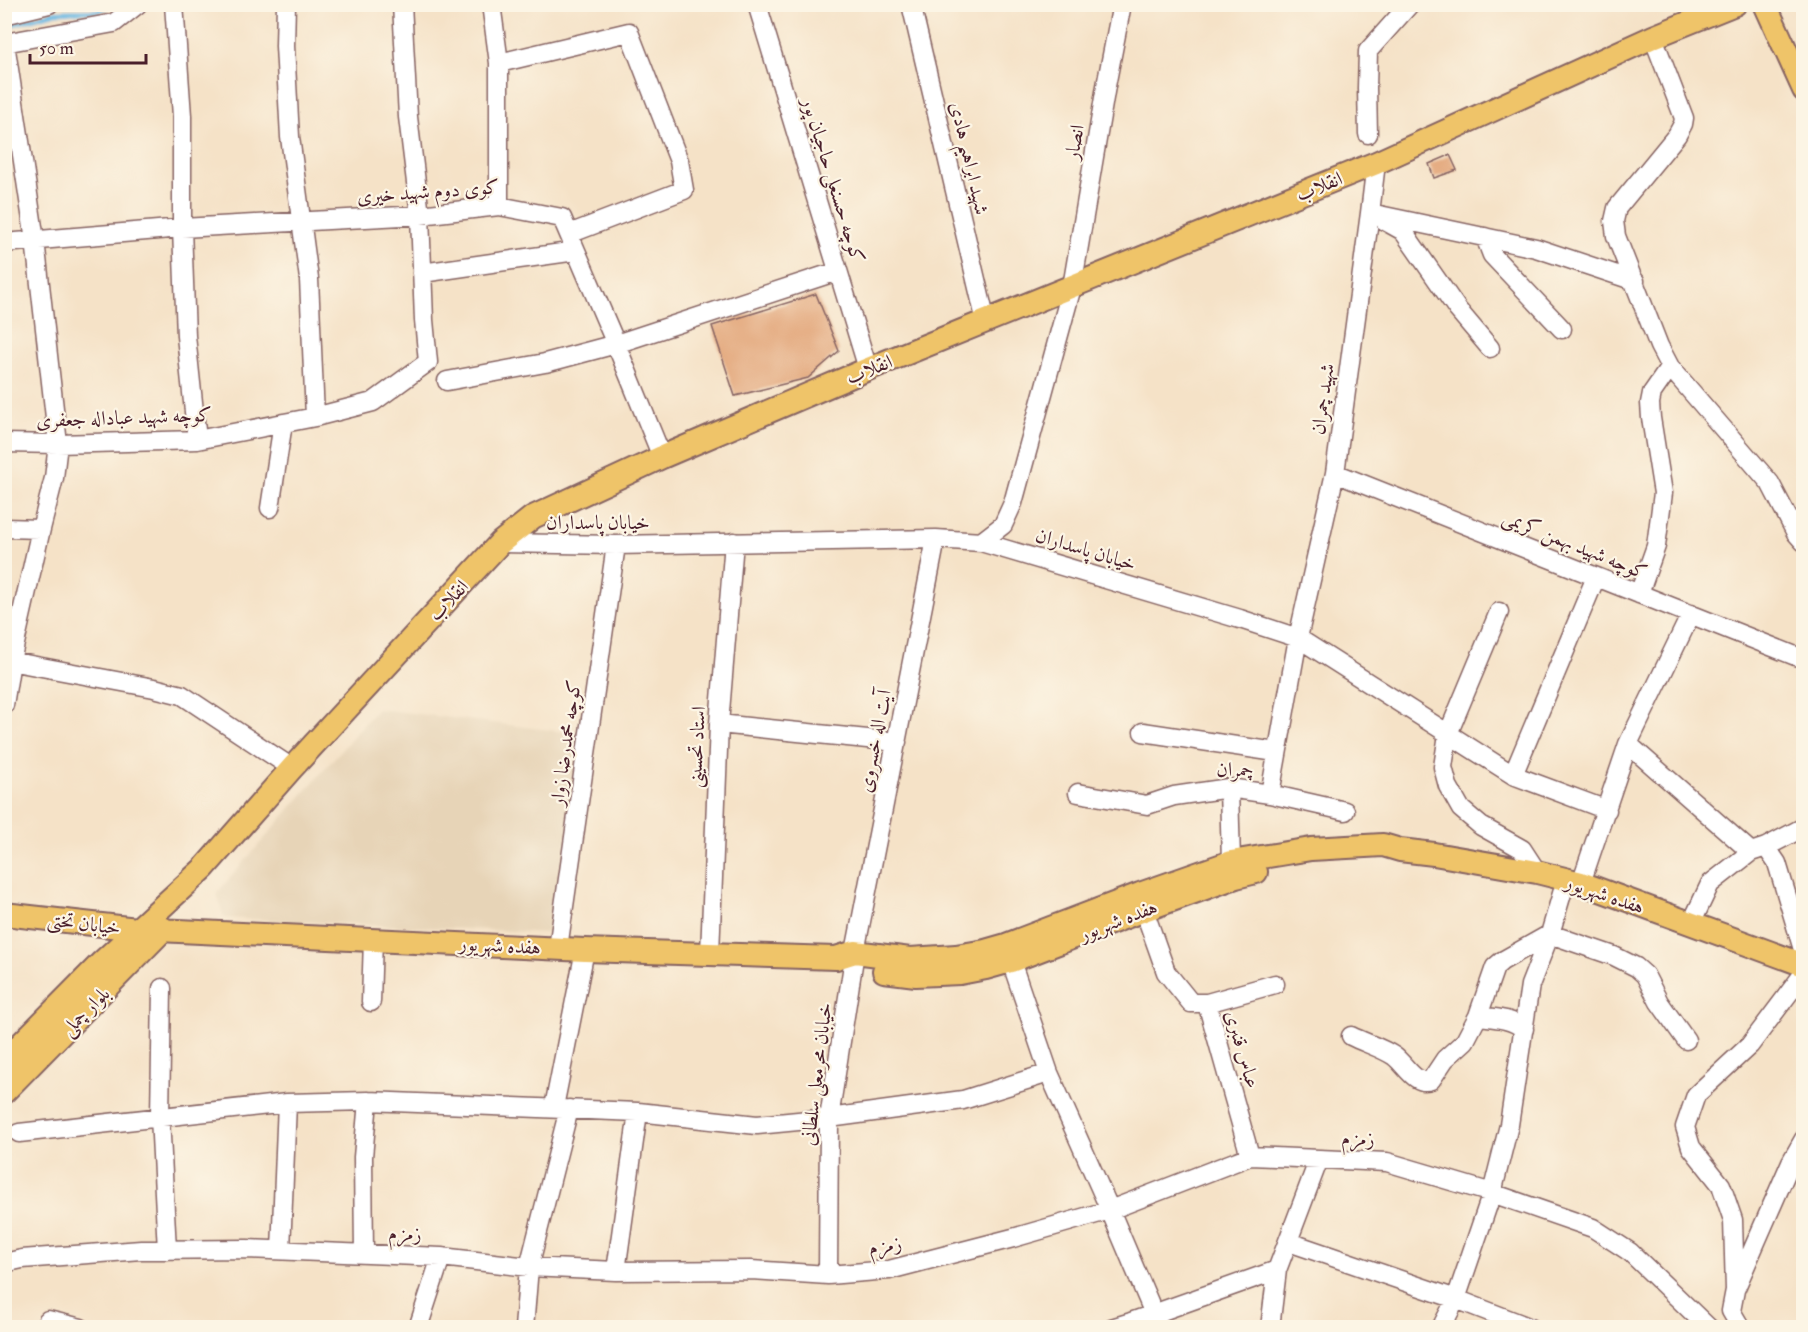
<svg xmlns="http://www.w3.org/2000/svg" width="1808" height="1332" font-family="'IM FELL Double Pica',Amiri,serif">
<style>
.built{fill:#e7d4b7}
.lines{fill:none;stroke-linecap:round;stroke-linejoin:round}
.stream{stroke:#68b8e3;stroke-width:4.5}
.building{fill:#e3a77b}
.minor-casing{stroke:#866362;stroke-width:21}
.major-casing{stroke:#866362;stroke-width:26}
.minor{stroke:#fff;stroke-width:18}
.major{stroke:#efc469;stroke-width:22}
.labels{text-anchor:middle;stroke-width:4.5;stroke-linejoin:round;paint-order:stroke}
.street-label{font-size:20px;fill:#4a1f2b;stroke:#fcf5e5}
</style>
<rect width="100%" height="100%" fill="#fcf5e5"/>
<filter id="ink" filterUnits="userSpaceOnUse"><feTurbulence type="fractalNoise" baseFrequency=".0167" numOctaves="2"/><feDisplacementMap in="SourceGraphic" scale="12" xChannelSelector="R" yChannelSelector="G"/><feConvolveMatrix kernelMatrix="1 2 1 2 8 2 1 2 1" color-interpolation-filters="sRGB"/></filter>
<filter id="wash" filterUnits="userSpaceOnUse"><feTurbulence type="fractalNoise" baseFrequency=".008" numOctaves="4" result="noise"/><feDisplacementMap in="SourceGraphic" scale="24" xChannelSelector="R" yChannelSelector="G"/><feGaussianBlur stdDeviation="1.35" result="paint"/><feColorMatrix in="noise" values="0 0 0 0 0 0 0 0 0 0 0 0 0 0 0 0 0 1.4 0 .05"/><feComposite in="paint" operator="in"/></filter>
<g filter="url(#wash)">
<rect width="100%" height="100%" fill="#f5e2c7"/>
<path class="built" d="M377,709l205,25 -29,199 -329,-15 -7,-25z"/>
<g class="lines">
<path class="stream" d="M4,27l52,-15 43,-1 12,-7"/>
</g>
<g id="blocks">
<path class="building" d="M1450,155l7,15 -23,8 -5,-14z
M816,294l23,57 -31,27 -73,18 -23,-70z"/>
</g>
</g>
<g filter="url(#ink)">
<use href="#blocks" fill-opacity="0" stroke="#866362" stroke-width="1.5"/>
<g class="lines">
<defs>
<path id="minor" d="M174,4l8,112v112l4,108 11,104
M286,4l-1,42 5,91 19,142 6,138
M491,4l8,59v143
M757,4l111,365
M911,4l75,318
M4,15l45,-11
M1653,37l31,81 -1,6 -6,11 -60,73 -3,13 2,15 43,110 11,21 100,116 26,50 8,9
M4,43l110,-20 24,-19
M499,63l130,-31 50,129 5,29 -115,44
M1368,134l-1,-46 1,-37 42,-47
M1370,213l166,35 99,33
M1385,221l18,10 55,79 32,38
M1485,237l7,18 70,74
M4,243l178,-15 238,-13 79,-9 63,12 54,126 46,113
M422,273l154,-22
M447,381l98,-18 71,-19 222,-73
M4,443l54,1 139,-4 118,-23 58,-15 55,-40 -4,-42 -4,-105 -12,-98 -6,-113
M1335,473l463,184
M270,508l13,-85
M4,528l37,1
M981,542l22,-17 10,-22 59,-216 34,-201 16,-82
M500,543l116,2 320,-6 45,3 259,77 58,19 215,137 94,35
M1639,594l17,-48 7,-53 -12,-75 -1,-15 2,-10 18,-26
M1499,612l-51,122 -5,33 5,19 13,23 20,17 41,23 15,23
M4,660l150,28 28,7 110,73
M4,705l7,-44 30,-132 13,-51 4,-34 -23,-204 -30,-197
M719,724l178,18
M1143,732l133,20
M1628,744l123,108
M1513,775l83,-198
M1229,788l2,74
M1078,793l69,12 27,-9 55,-8 41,6 28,-156 37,-165 35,-260 6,-50
M1270,794l75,17
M1766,847l11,16 27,90
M1581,883l47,-139 63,-130
M1144,910l22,62 25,31h16l43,153
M1691,924l19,-40 41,-32 15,-5 38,-20
M558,948l58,-403
M710,954l9,-230 15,-182
M1011,961l38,112 61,137 50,118
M162,988l-2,129 7,133
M371,1002l2,-63
M1207,1003l68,-19
M1478,1016c16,2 33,2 46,13
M1351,1036c14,7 31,12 43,20 12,9 21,30 37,24l14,-21 20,-18 13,-25 17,-49 7,-6 48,-27 64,22 22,11 9,8 14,27 27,38
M554,1107l31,-157
M19,1133l268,-30 81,-2 270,11 119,13 72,-7 134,-18 86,-27
M1289,1242l167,57 75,29
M281,1250l6,-147
M364,1254l-1,-97 5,-56
M4,1263l18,-4 119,-9 106,-1 194,8 88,10 87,4 135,-1 77,5 61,-5 124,-32 97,-28 140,-54 137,6 105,31 101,35 37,24 79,76
M616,1271l22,-159
M828,1275l1,-157 26,-166 81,-413
M1735,1290l-2,-70 -12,-35 -30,-38 -6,-20 11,-32 54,-50 54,-72
M48,1320l33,8
M418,1328l23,-71
M524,1328l5,-61 40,-158
M1111,1328l20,-6 146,-52
M1270,1328l7,-58 42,-111
M1441,1328l15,-29 36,-106 17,-68 21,-140 20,-51 16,-54
M1741,1328l-10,-17 4,-21 56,-128 13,-23"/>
<path id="major" d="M1765,4l39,86
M4,914l133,15 448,21 251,8 19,-6 55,7 46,-3 29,-5 21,-6 134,-51 91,-32 80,-13 72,-4 17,5 34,4 103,18 44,11 223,82
M884,971l32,4 44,-2 26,-5 25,-7 133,-51 92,-33 20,-5
M4,1061l98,-99 102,-94 88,-100 208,-225 33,-26 129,-60 206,-88 508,-206 277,-126 82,-33
M4,1092l160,-163"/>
</defs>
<use href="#minor" class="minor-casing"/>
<use href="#major" class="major-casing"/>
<use href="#minor" class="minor"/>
<use href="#major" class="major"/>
</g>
</g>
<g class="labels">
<g class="street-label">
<text transform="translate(1074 142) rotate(-80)" y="7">انصار</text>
<text transform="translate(970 158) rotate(77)" y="7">شهید ابراهیم هادی</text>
<text transform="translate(834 180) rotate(73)" y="7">کوچه حسنعلی حاجیان پور</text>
<text transform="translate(1319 186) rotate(-22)" y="7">انقلاب</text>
<text transform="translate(428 191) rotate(-4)" y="7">کوی دوم شهید خیری</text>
<text transform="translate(869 369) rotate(-22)" y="7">انقلاب</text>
<text transform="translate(1322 399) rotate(-82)" y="7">شهید چمران</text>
<text transform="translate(124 417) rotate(-2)" y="7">کوچه شهید عباداله جعفری</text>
<text x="598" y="529">خیابان پاسداران</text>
<text transform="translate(1575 544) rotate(22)" y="7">کوچه شهید بهمن کریمی</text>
<text transform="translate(1086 549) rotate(17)" y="7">خیابان پاسداران</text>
<text transform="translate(448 600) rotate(-47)" y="7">انقلاب</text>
<text transform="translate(874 741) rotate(-79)" y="7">آیت اله خسروی</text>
<text transform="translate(565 743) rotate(-82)" y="7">کوچه محمدرضا زوار</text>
<text transform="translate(696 747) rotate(-87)" y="7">استاد تحسینی</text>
<text transform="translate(1235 769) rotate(1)" y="7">چمران</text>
<text transform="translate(1605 894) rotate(19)" y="7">هفده شهریور</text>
<text transform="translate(1118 920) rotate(-21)" y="7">هفده شهریور</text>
<text transform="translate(84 923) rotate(7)" y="7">خیابان تختی</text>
<text transform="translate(500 945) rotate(3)" y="7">هفده شهریور</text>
<text transform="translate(85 1011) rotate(-45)" y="7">بلوار چملی</text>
<text transform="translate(1243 1049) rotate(74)" y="7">عباس قنبری</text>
<text transform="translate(816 1074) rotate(-83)" y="7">خیابان محرمعلی سلطانی</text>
<text transform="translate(1358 1138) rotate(2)" y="7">زمزم</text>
<text transform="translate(405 1233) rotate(2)" y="7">زمزم</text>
<text transform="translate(885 1245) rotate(-9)" y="7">زمزم</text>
</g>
</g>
<rect width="1808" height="1332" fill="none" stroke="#fcf5e5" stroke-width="24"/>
<path d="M30 54v9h116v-9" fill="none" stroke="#4a1f2b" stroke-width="3"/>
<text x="39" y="54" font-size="18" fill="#4a1f2b" stroke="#fcf5e5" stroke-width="4.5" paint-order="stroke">50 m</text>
</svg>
